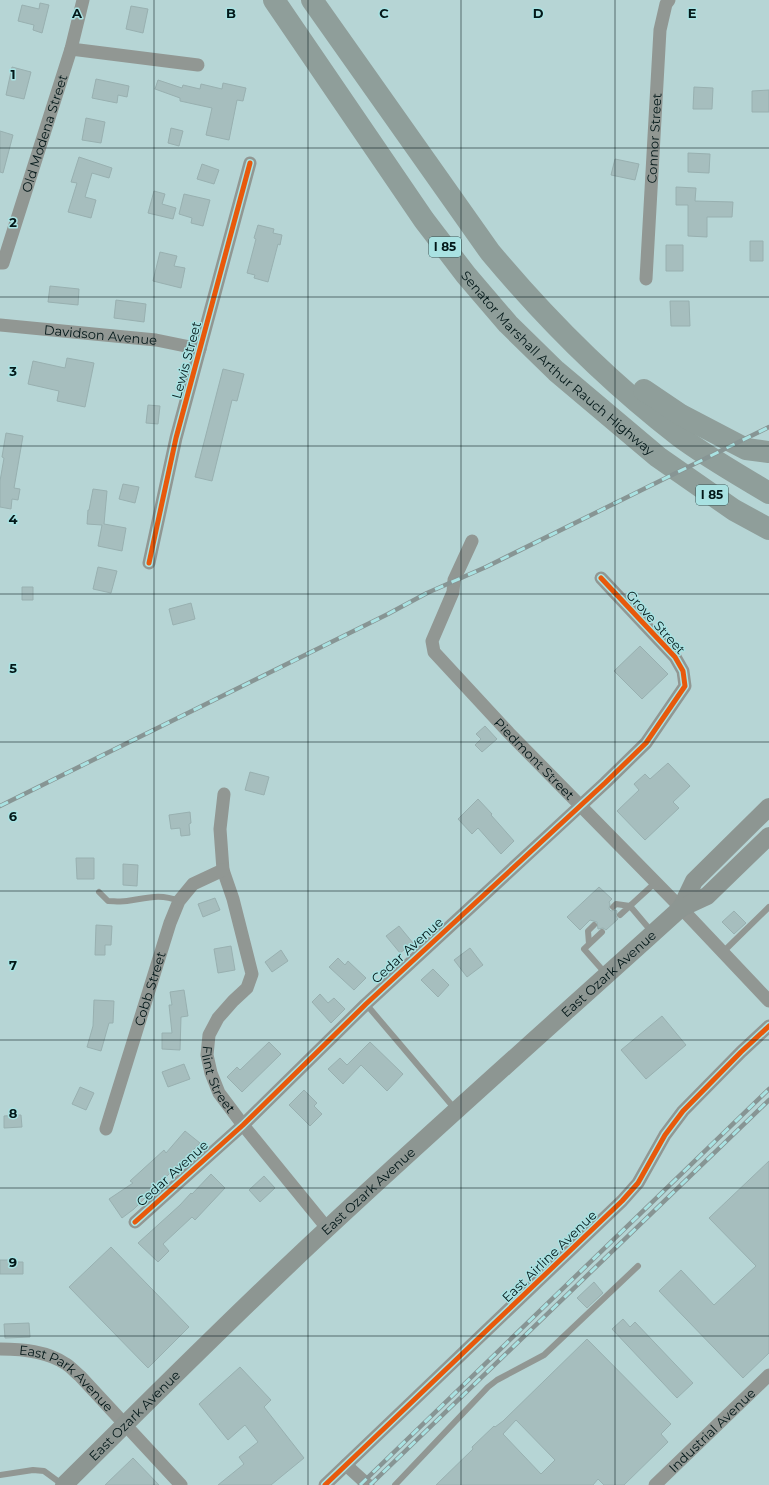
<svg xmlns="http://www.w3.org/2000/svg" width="769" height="1485" font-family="Montserrat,sans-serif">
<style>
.building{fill:#a6bebe;stroke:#98b0b0;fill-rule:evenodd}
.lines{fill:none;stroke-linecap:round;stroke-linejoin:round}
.lane{stroke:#919793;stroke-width:6}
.street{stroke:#919793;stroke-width:13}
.secondary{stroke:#8d9692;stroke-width:18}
.highway{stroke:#8f9e9a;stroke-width:22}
.rail-casing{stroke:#879594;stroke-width:4.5}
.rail{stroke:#a9e2e2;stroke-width:3;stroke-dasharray:9;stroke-linecap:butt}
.cycleway-casing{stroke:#a9e2e2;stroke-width:8}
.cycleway{stroke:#e8590c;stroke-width:5}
.grid{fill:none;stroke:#031819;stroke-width:1;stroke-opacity:0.55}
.labels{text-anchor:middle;stroke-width:3;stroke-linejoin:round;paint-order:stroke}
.shield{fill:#a9e2e2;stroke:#355555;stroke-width:1}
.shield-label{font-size:12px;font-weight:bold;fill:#031819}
.street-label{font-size:13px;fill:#031819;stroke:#a9e2e2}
.grid-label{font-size:13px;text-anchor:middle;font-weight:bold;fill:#031819;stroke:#a9e2e2;stroke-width:3;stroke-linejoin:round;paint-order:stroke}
</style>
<rect width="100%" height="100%" fill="#b6d5d5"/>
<path class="building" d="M40,3l9,2 -7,28 -9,-3 1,-5 -16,-4 4,-16 17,4z
M131,6l17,3 -5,24 -17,-4z
M12,67l19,5 -7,27 -18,-4z
M96,79l33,7 -2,11 -9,-2 -1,8 -25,-5z
M158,80l24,8 1,-3 17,4 1,-5 21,5 1,-6 23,5 -3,13 -6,-1 -8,40 -23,-5 6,-27 -32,-7v-3l-25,-9z
M694,87l19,1 -1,21h-19z
M769,90v22h-17v-21z
M86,118l19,4 -4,21 -19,-3z
M171,128l12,3 -4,15 -11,-3z
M0,131l13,4 -10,38 -3,-1z
M688,153l22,1 -1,19 -21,-1z
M79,157l33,11 -3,10 -17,-5 -7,24 11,3 -5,18 -23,-6 9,-29 -6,-1z
M615,159l24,5 -4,16 -24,-5z
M202,164l17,6 -5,14 -17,-5z
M676,187l20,1 -1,13 38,1 -1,15h-25v20l-19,-1v-31h-12z
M154,191l11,3 -3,10 14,4 -3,11 -25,-6z
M184,194l26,6 -7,26 -12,-3 1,-5 -13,-4z
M258,225l16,4 -1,4 9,2 -2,10 -2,-1 -10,38 -14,-4 1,-3 -8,-2 9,-34 -2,-1z
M750,241h13v20h-13z
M666,245h17v26h-17z
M160,252l17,4 -3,10 11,2 -4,20 -28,-7z
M50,286l29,3 -1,16 -30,-3z
M116,300l30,4 -2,18 -30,-4z
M670,301h19l1,25h-19z
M67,358l27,5 -9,44 -28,-6 2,-10 -31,-7 5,-23 32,7z
M223,369l21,5 -7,27 -5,-1 -20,81 -17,-4z
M148,405l12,1 -2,18 -12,-1z
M6,433l17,3 -9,52 6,1 -2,11 -6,-1 -1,10 -11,-2v-26l4,-23 -2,-1z
M123,484l16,3 -4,16 -16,-4z
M93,489l14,2 -3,33 22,4 -4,23 -24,-5 4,-21 -15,-1 1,-14h1z
M98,567l19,4 -6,22 -18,-4z
M22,587h11v13h-11z
M191,603l4,16 -22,6 -4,-16z
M640,646l28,28 -26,25 -28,-28z
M485,726l12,13 -15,13 -7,-7 6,-6 -5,-5z
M668,763l22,23 -17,16 6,6 -34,32 -28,-29 22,-21 -5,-6 11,-10 5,5z
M250,772l19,5 -5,18 -19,-5z
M478,799l14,15 -1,1 23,26 -13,13 -23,-26 -6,6 -14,-15z
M190,812l1,11 -2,1 1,11 -9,1 -1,-8 -9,1 -2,-14z
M76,858h18v21h-17z
M123,864l15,1 -1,21 -14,-1z
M599,887l13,12 -3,3 1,2 -1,5 2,2 5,-1 1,1 -1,5 2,3 -12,11 -3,-2 -5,1 -1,-7 -7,-2 -10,10 -13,-13z
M215,898l5,12 -17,7 -5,-13z
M734,911l12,12 -12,11 -12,-12z
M96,925l16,1 -1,19h-6v10h-10z
M399,926l14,17 -13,10 -14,-17z
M231,946l4,24 -17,3 -4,-24z
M470,948l13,17 -16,12 -13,-17z
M281,950l7,11 -16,11 -7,-10z
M338,958l7,7 3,-4 18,17 -12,12 -25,-23z
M433,969l16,16 -11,12 -17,-17z
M184,990l4,26 -7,1 -1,33 -18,-1v-16h10l-3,-28h3l-2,-13z
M320,994l8,9 6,-5 11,11 -14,14 -19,-21z
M94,1000l20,1 -1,22h-4l-8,28 -14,-4 6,-21z
M662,1016l24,29 -40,34 -25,-29z
M269,1042l12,12 -39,38 -15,-15 10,-10 3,3z
M370,1042l33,32 -16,17 -26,-26 -18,19 -15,-15 12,-11 7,7z
M184,1064l6,15 -22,8 -6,-15z
M80,1087l14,6 -8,17 -14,-6z
M304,1090l13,13 -3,3 8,8 -12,12 -21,-21z
M21,1115l1,12 -18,1v-12z
M185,1131l15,12 -66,66 -12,9 -13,-19 24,-16 -3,-2 34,-31 2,3z
M769,1161v192l-26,25 -84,-87 22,-21 33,35 42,-39 -47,-48z
M211,1174l14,14 -30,32 -3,-3 -29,27 6,7 -11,11 -20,-19 42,-38 11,-12 1,1z
M264,1176l11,12 -15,14 -11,-12z
M111,1247l78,80 -41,41 -79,-81z
M0,1260h11v2h12v12h-23z
M594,1282l9,11 -16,15 -10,-10z
M623,1319l7,8 5,-5 58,61 -16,15 -65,-69z
M29,1323l1,14 -25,1 -1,-14z
M587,1339l84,85 -10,10 7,8 -44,43h-20l-6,-6 -5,6h-157l37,-36 -1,-2 22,-21 1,1 8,-6zM516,1420l39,40 -14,14 -38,-40z
M240,1367l31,33 -7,7 40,51 -33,27h-53l26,-21 -5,-7 19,-15 -13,-17 -17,15 -29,-36z
M133,1458l26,27h-54z"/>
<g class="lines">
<path class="lane" d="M99,892l9,9c6,0 12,1 19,0 20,-3 33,-8 52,0
M613,907l3,-3 14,2 22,26
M620,915l36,-33
M602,932l-18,17 22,25
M589,944l-1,-13 6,-6
M723,952l46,-45
M366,1004l89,105
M0,1475l33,-5 11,1 19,14
M395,1485l93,-98 9,-7 47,-25 94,-89"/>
<g class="street">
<path d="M71,49l127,16"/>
<path id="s1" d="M0,263h3l68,-214 12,-49"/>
<path id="s2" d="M646,279l14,-249 6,-26 3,-4"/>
<path id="s3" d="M0,325l156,15 44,9"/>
<path id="s4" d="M472,541l-18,39 -1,12 -21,49 2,11 75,81 172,175 88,93"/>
<path d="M149,563l27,-125 74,-275"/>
<path id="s5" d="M224,794l-4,35 3,41 10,29 19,75 -5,14 -14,13 -15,17 -9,17 -2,20 4,18 8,20 24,32 84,103"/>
<path id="s6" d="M106,1129l64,-206 9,-22 14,-17 30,-14"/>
<path d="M135,1222l108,-97 123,-121 239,-221 41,-40 39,-57 -2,-15 -8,-14 -74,-79"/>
<path id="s7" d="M0,1349c22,0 47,2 66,15 5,3 9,8 14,12l101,109"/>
<path d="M346,1465l22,20"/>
<path d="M325,1485l297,-284 16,-18 27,-48 18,-24 58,-59 28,-26"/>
<path id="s8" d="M655,1485l114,-110"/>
</g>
<g class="secondary">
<path d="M681,908l13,-27 75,-74"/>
<path id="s9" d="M64,1485c88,-87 174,-174 265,-258 116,-108 235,-213 352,-319l26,-12 62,-60"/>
</g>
<g class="highway">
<path id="s10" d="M274,0l150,220 42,55 42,49 48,47 102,86 76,53 35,19"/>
<path d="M312,0l178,252c56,67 119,130 189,184 28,21 60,39 90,57"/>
<path d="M644,390l37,25 65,34 23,3"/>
</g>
<defs>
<path id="rail" d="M0,806l388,-192 39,-21 59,-26 283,-140
M360,1485l409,-396
M370,1485l399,-385"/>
</defs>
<use href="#rail" class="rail-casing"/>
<use href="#rail" class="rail"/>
<defs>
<path id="cycleway" d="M149,563l27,-125 74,-275
M135,1222l108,-97 123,-121 239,-221 41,-40 39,-57 -2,-15 -8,-14 -74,-79
M325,1485l297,-284 16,-18 27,-48 18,-24 58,-59 28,-26"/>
</defs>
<use href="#cycleway" class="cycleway-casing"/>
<use href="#cycleway" class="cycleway"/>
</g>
<path class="grid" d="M154,0v1485M308,0v1485M461,0v1485M615,0v1485M0,148h769M0,297h769M0,446h769M0,594h769M0,742h769M0,891h769M0,1040h769M0,1188h769M0,1336h769"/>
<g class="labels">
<g class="shield">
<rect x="429" y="237" width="32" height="20" rx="3"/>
<rect x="696" y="485" width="32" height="20" rx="3"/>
</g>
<g class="shield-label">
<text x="445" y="251">I 85</text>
<text x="712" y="499">I 85</text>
</g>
<g class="street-label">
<text dy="5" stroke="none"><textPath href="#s1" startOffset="139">Old Modena Street</textPath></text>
<text dy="5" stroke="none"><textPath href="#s2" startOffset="141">Connor Street</textPath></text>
<text dy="5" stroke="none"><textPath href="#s3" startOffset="101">Davidson Avenue</textPath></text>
<text transform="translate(186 360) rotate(-75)" y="5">Lewis Street</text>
<text dy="5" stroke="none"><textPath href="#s10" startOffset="463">Senator Marshall Arthur Rauch Highway</textPath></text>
<text transform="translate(656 622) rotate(48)" y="5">Grove Street</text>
<text dy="5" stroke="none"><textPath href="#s4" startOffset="266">Piedmont Street</textPath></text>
<text transform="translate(407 950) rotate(-42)" y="5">Cedar Avenue</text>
<text dy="5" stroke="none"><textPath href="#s9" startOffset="747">East Ozark Avenue</textPath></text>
<text dy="5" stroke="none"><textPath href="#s6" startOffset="147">Cobb Street</textPath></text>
<text dy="5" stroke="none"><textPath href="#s5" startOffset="307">Flint Street</textPath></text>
<text transform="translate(172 1173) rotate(-42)" y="5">Cedar Avenue</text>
<text dy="5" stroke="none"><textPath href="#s9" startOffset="423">East Ozark Avenue</textPath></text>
<text transform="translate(549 1256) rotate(-44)" y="5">East Airline Avenue</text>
<text dy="5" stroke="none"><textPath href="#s7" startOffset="76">East Park Avenue</textPath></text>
<text dy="5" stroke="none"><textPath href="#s9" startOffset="99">East Ozark Avenue</textPath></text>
<text dy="5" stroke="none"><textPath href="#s8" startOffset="79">Industrial Avenue</textPath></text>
</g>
</g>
<g class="grid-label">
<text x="77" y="18">A</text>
<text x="231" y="18">B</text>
<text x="384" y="18">C</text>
<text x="538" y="18">D</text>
<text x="692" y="18">E</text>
<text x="13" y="79">1</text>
<text x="13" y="227">2</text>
<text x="13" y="376">3</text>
<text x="13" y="524">4</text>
<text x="13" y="673">5</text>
<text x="13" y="821">6</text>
<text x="13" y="970">7</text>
<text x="13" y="1118">8</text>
<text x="13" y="1267">9</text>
</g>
</svg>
